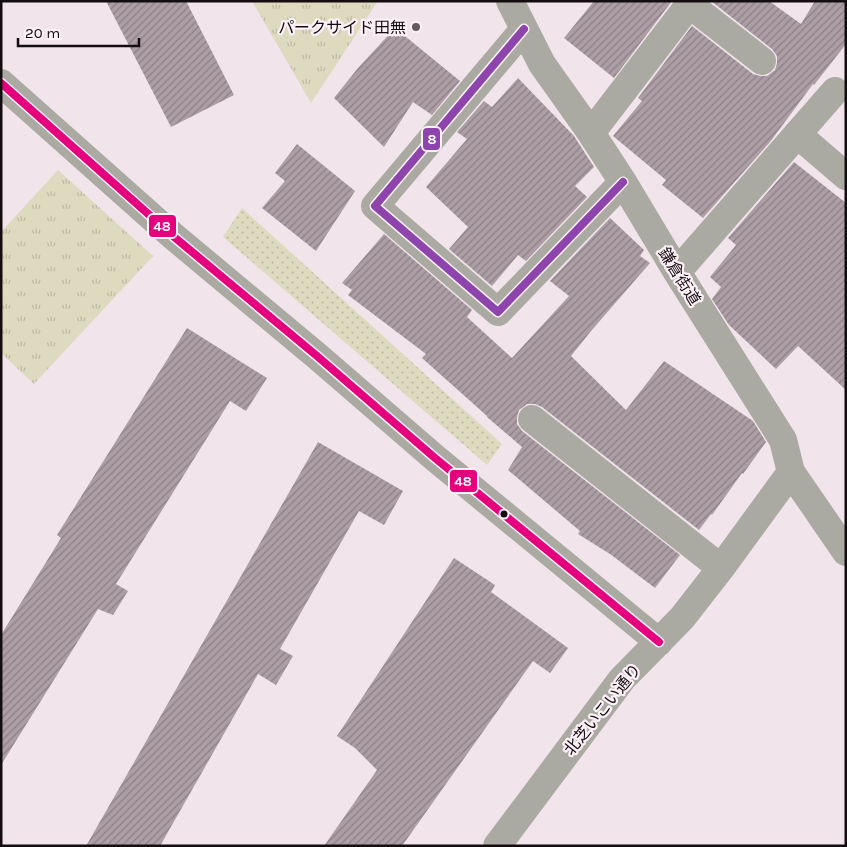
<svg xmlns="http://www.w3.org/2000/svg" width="847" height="847" font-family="Karla,'Noto Sans JP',sans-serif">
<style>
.park{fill:url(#park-tufts)}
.garden{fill:url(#garden-dots)}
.building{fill:url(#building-hatch)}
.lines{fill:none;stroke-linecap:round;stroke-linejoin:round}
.minor{stroke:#aaaaa3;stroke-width:28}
.bus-1-casing{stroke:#fef0f7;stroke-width:11}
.bus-2-casing{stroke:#fef0f7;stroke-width:11}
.bus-1{stroke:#e5007d;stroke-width:8}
.bus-2{stroke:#8e44ad;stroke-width:8}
.poi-dot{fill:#61595d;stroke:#fef0f7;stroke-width:2}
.bus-dot{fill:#140d10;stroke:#fef0f7;stroke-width:2}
.labels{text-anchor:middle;stroke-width:4.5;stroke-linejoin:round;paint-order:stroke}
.poi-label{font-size:16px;fill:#140d10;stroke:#fef0f7;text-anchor:end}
.street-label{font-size:16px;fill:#140d10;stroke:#fef0f7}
.line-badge{stroke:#fef0f7;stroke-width:2}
.badge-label{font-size:14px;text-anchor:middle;font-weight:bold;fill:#fff}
</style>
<defs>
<pattern id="park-tufts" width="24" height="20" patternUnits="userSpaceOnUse" patternTransform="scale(1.25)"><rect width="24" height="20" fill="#dddabf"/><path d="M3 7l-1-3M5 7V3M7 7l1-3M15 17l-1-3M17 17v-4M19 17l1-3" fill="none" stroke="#bdbaa3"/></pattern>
<pattern id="garden-dots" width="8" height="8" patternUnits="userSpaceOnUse" patternTransform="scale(1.25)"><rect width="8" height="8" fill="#dddabf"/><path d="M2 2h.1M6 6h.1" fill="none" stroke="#bdbaa3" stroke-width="1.8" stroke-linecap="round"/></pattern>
<pattern id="building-hatch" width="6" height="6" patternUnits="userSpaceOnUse" patternTransform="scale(1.25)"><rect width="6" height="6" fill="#ad9ea6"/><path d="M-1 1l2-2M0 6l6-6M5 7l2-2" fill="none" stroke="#8c7f86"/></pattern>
</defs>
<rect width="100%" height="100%" fill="#f1e5eb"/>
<path class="park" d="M252,1h126l-67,102z
M58,170l95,86 -119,128 -33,-31v-121z"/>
<path class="garden" d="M242,208l260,236 -15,21 -264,-228z"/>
<path class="building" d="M106,1h80l48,94 -63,32z
M594,1h78l-58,77 -50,-40z
M711,1h58l32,23 14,-23h31v43l-32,41 -1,-1 -43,58 -67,76 -41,-33 4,-5 -53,-44 29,-35 -4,-3 54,-72 61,48 7,2h7l8,-6 2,-7v-7l-5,-7z
M395,28l65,53 -28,34 -19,-13 -29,45 -50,-49 24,-30z
M518,78l56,58 20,31 -19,19 12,11 -61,64 -8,-6 -26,31 -43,-37 19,-22 -42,-40 41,-48 -10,-7 27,-31 8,6z
M297,144l58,47 -39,60 -54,-43 23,-27 -10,-8z
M794,162l52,41v187l-48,-44 -22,23 -47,-44 -17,-26 9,-12 -11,-10 26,-32 -8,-7z
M610,218l34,32 -4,6 10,7 -59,68 -20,25 55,54 38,-49 89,60 13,21 -23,32 -1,-1 -30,42 -1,-1 -12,16 -157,-123 -7,-3h-8l-8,6 -2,7v7l5,7 158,124 -25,33 -45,-34 -32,-20 2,-3 -72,-61 14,-23 -35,-30v-1l-65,-58 4,-4 -78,-59 4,-5 -10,-7 42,-49 88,76 -5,7 45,41 57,-62 -19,-15z
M187,328l80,50 -21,33 -16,-10 -114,183 12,7 -15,24 -15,-6 -97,156v-130l60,-97 -4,-3z
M318,442l85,49 -19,34 -25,-14 -79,138 13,7 -17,29 -18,-11 -98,172h-74z
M454,558l41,27 -4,7 77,56 -18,25 -17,-12 -131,185h-78l53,-76 -22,-22 -18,-12z"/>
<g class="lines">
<path class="minor" d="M510,1l32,63 49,69 32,49 54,90 106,168 8,32 55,80
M689,4l73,57
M524,29l-149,177 123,106 125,-130
M1,83l172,153 144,120 118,102 224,184
M591,133l101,-132
M797,134l49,42
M677,272l158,-181
M532,419l189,149
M497,846l125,-167 60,-61 39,-50 70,-96"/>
<defs>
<path id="bus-1" d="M1,83l172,153 144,120 118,102 224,184"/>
<path id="bus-2" d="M524,29l-149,177 123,106 125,-130"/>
</defs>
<use href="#bus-1" class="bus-1-casing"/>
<use href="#bus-2" class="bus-2-casing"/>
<use href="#bus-1" class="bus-1"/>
<use href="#bus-2" class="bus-2"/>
</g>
<circle class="poi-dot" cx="416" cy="27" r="5"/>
<circle class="bus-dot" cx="504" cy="514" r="4.5"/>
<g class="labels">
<g class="poi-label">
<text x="406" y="33">パークサイド田無</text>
</g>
<g class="street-label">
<text transform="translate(680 276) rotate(58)" y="6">鎌倉街道</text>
<text transform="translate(602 709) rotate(-51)" y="6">北芝いこい通り</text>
</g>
</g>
<g class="line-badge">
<rect x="422" y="127" width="19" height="24" rx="5" fill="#8e44ad"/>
<rect x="148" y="214" width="29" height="24" rx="5" fill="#e5007d"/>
<rect x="449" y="469" width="29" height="24" rx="5" fill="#e5007d"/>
</g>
<g class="badge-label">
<text x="432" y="144">8</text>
<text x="162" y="231">48</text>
<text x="463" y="486">48</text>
</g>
<rect width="847" height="847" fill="none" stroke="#140d10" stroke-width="5"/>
<path d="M18 38v8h121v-8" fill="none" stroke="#140d10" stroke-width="2.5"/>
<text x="25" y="38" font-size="15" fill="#140d10" stroke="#fef0f7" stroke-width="4" paint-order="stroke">20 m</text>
</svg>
